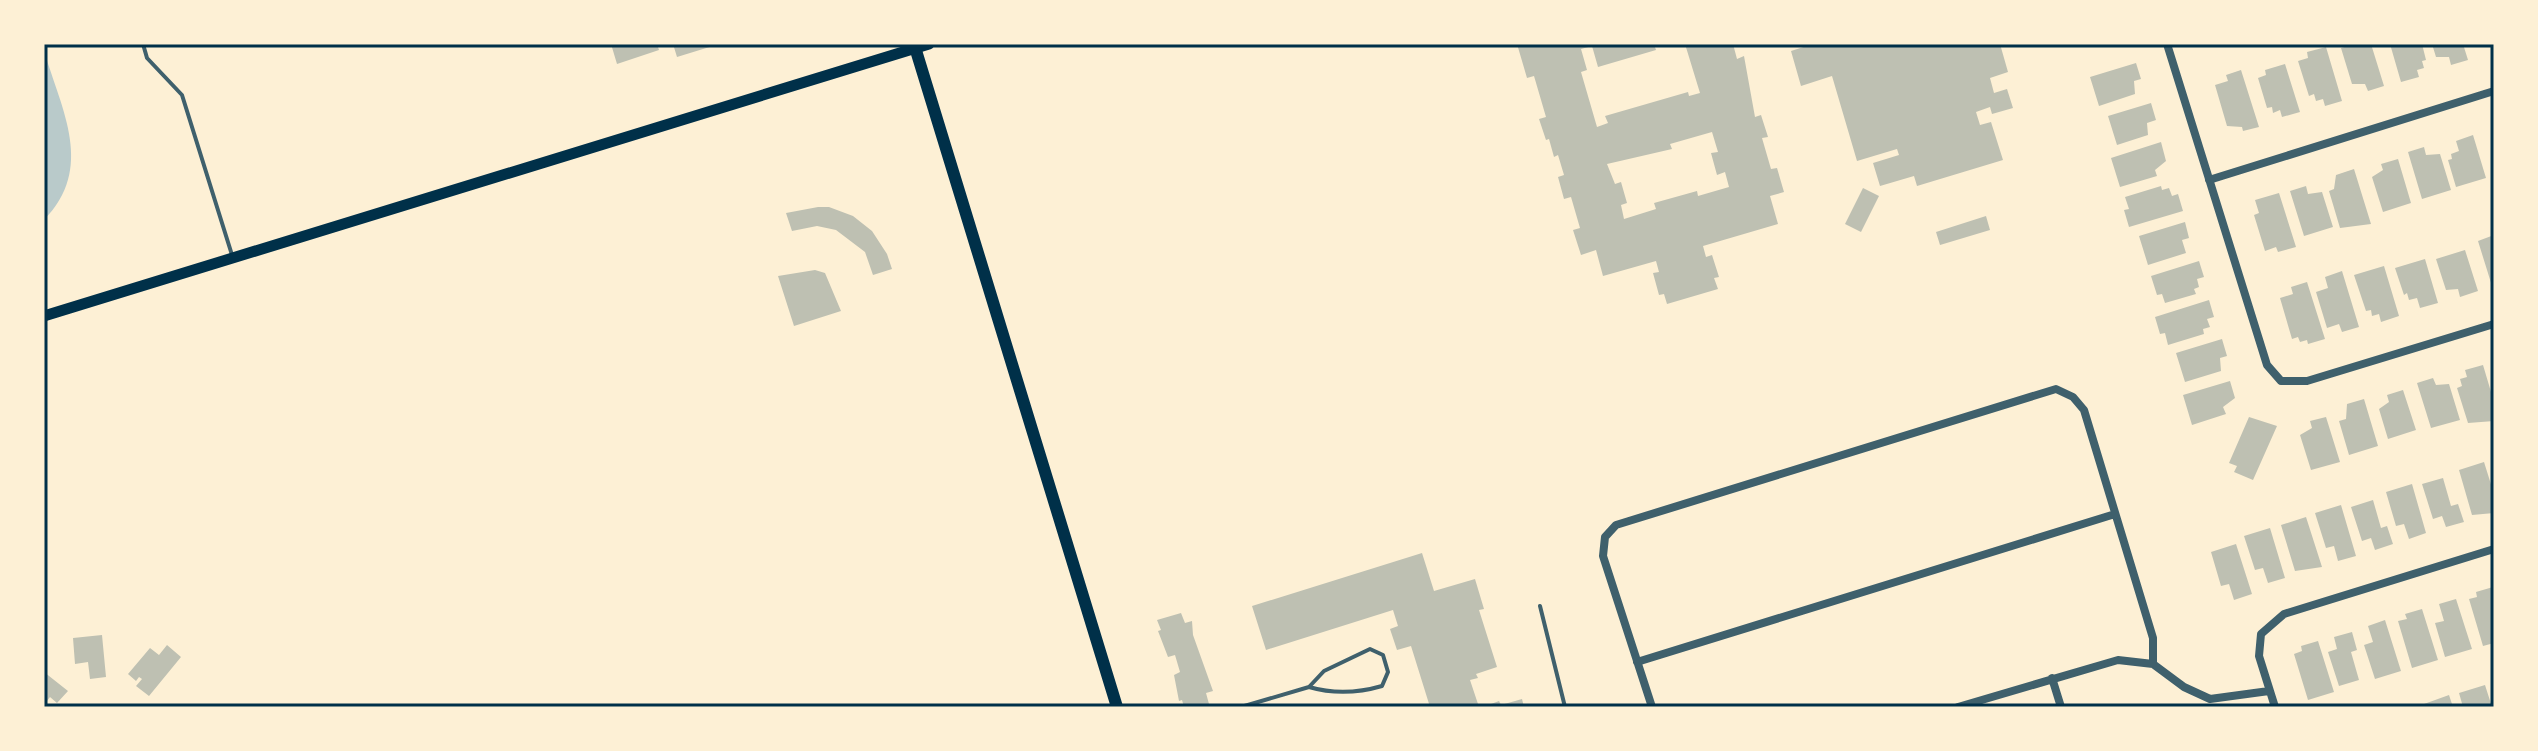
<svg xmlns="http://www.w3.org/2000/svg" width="2538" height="751" font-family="'PT Sans',sans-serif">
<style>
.green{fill:#b9caca}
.building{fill:#bec0b2;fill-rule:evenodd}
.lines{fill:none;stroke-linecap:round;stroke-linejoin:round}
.service{stroke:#3f606c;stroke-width:4}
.minor{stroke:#3f606c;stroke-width:8}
.secondary{stroke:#003049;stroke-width:11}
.primary{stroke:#003049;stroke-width:12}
.neatline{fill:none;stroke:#003049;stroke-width:3}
</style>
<rect width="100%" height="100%" fill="#fdf0d5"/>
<path class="green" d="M44,51c18,60 51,117 0,169z"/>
<path class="building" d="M611,44h46l2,6 -42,14z
M673,44h43v1l-39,12z
M1517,44h137l2,6 -58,17 -6,-21 -11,3 6,21 -6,2 16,55 11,-4 -3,-7 83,-24 1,4 11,-3 -15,-49h48l4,15 7,-3 11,61 6,-2 7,22 -6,1 9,31 6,-1 7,24 -14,4 8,28 -75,22 3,11 6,-2 7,22 -5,1 4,11 -51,15 -3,-10 -5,1 -6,-22 6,-1 -3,-11 -53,15 -7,-26 -15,5 -8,-25 7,-2 -9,-31 -7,2 -6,-22 6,-2 -6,-20 -4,2 -5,-18 -3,1 -7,-21 7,-2 -12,-41 -7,2zM1712,132l6,20 -7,1 6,22 8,-3 4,15 -31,9 -1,-5 -43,12 2,6 -32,10 -3,-14 6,-2 -6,-21 -6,2 -8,-20 65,-15 -2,-5z
M1813,44h187l8,28 -18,6 4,15 13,-4 6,19 -21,6 -2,-7 -14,5 4,13 11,-3 12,38 -86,26 -3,-10 -34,10 -7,-23 26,-8 -2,-6 -40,12 -25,-85 -31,10 -10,-35z
M2355,44h16l13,42 -16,5 -3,-7h-13l-11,-36z
M2390,44h32l4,16 -4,1 2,7 -7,2 2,7 -18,5z
M2432,44h31l5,16 -17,5 -2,-8h-13z
M2326,47l16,54 -17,5 -2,-7 -7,2 -2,-7 -5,2 -11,-35 10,-3 -1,-6z
M2136,63l5,16 -7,2 1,13 -36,12 -9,-29z
M2285,64l15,48 -18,5 -2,-7 -7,3 -1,-6 -5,1 -9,-30 8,-3 -1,-5z
M2241,70l18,57 -16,4 -1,-4 -15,-1 -12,-41 13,-4 -2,-6z
M2151,103l5,17 -9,3 1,12 -31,10 -9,-29z
M2473,135l13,43 -30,9 -8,-27 4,-1 -1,-5 8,-3 -3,-10z
M2161,142l5,19 -11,9 2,6 -37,11 -9,-29z
M2424,147l2,8 14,-1 11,36 -29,9 -14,-47z
M2398,159l13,44 -28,9 -11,-35 11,-7 -2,-6z
M2354,169l17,55 -31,4 -11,-37 5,-2 2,-14z
M2161,186l1,4 7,-2 3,8 6,-2 5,17 -54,16 -5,-17 5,-1 -4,-12z
M2306,186l2,8 14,-2 11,35 -29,9 -14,-45z
M1863,188l16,8 -18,36 -16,-8z
M2279,193l17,54 -18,5 -2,-5 -11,4 -11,-36 5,-2 -4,-13z
M818,207h11l24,9 19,15 15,23 5,15 -19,6 -8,-23 -29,-22 -19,-4 -25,5 -6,-18z
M1986,216l4,14 -50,15 -4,-13z
M2185,222l4,16 -7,2 4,13 -38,12 -9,-29z
M2494,235v50l-2,1 -14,-45z
M2465,250l13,41 -18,6 -2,-8 -12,1 -10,-31z
M2425,259l13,44 -18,5 -3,-10 -8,2 -2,-7 -3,2 -9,-27z
M2199,261l5,16 -7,2 2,8 -5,2 2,5 -31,9 -3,-9 -5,1 -6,-19z
M2384,266l15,50 -18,6 -2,-8 -7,2 -1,-6 -5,1 -12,-36z
M815,270l10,3 16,38 -47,15 -16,-50z
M2342,271l17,56 -17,5 -3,-8 -12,4 -11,-36 12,-4 -3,-11z
M2307,282l18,57 -17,5 -1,-4 -7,2 -2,-5 -6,2 -12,-41 13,-4 -2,-7z
M2209,300l5,17 -7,2 3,8 -7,2 1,5 -36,11 -3,-12 -5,1 -5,-17z
M2222,339l5,17 -7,2 1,13 -36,11 -9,-29z
M2483,365l11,37v19l-26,2 -11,-35 5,-2 -2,-7 7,-2 -2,-7z
M2433,378l3,7 13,-1 11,36 -29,8 -14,-45z
M2230,381l5,17 -12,9 3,7 -34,11 -9,-30z
M2403,390l13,40 -28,9 -9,-30 10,-7 -2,-7z
M2364,399l14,47 -29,9 -10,-34 7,-2 1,-15z
M2249,417l28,9 -24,54 -19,-8 3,-6 -8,-3z
M2326,417l14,45 -29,8 -11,-35 12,-7 -2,-7z
M2484,462l10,32v19l-22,2 -13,-45z
M2443,478l8,28 7,-2 6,18 -18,5 -4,-11 -9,3 -11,-35z
M2412,484l14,49 -17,6 -5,-15 -8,2 -10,-34z
M2373,500l8,28 6,-2 6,18 -18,6 -4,-12 -9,3 -11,-34z
M2341,505l15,51 -18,5 -4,-15 -8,2 -11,-35z
M2306,517l16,50 -27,4 -14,-46z
M2270,528l15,50 -17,5 -5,-15 -8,2 -11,-34z
M2236,544l16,50 -18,6 -5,-16 -8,2 -10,-34z
M1422,553l12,38 41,-12 9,30 -5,1 18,57 -21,7 2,4 -8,2 9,27h-49l-19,-61 -14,4 -7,-21 8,-3 -5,-16 -127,40 -14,-44z
M2493,587l1,56 -11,3 -14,-47 8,-2 -1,-5z
M2456,599l16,50 -27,8 -10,-34 9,-2 -5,-17z
M2422,609l16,51 -26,8 -14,-47 9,-2 -2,-5z
M1181,613l4,10 7,-2 1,14 20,56 -7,2 3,11 -11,3h-14l-2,-7 -3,1 -5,-26 6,-3 -5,-17 -7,2 -10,-26 3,-1 -4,-10z
M2385,620l16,51 -26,8 -11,-34 9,-3 -5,-16z
M2352,632l5,18 -6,2 8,28 -20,6 -11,-34 9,-3 -3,-12z
M102,635l4,42 -16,2 -2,-17 -13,2 -2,-26z
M2318,641l16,51 -26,8 -14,-46 8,-3 -1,-5z
M167,645l14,12 -32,39 -13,-10 6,-7 -3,-2 -3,4 -8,-7 22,-26 9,7z
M44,672l24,19 -11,12 -7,-6 -6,8z
M2485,685l7,22h-29l-4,-14z
M2449,695l4,12h-28l-1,-3z
M1522,699l2,8h-41l16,-6 2,4z"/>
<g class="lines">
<path class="service" d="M143,44l4,14 35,37 50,160
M1540,606l25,101
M1241,707l68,-20 15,-16 46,-22 13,6 5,17 -6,14c-24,7 -49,8 -73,1"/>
<path class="minor" d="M2167,44l100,321 14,16h26l187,-57
M2209,180l285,-89
M1637,662l478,-148
M2052,678l9,29
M1652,707l-49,-151 2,-19 11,-12 440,-136 17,8 11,13 69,228v26
M1958,707l160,-47 35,4 31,23 26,12 59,-8
M2275,707l-16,-51 2,-22 23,-20 210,-65"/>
<path class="secondary" d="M44,316l885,-272"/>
<path class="primary" d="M914,44l203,663"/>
</g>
<rect width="2538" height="751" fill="none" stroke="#fdf0d5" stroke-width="92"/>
<rect x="46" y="46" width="2446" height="659" class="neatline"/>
</svg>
